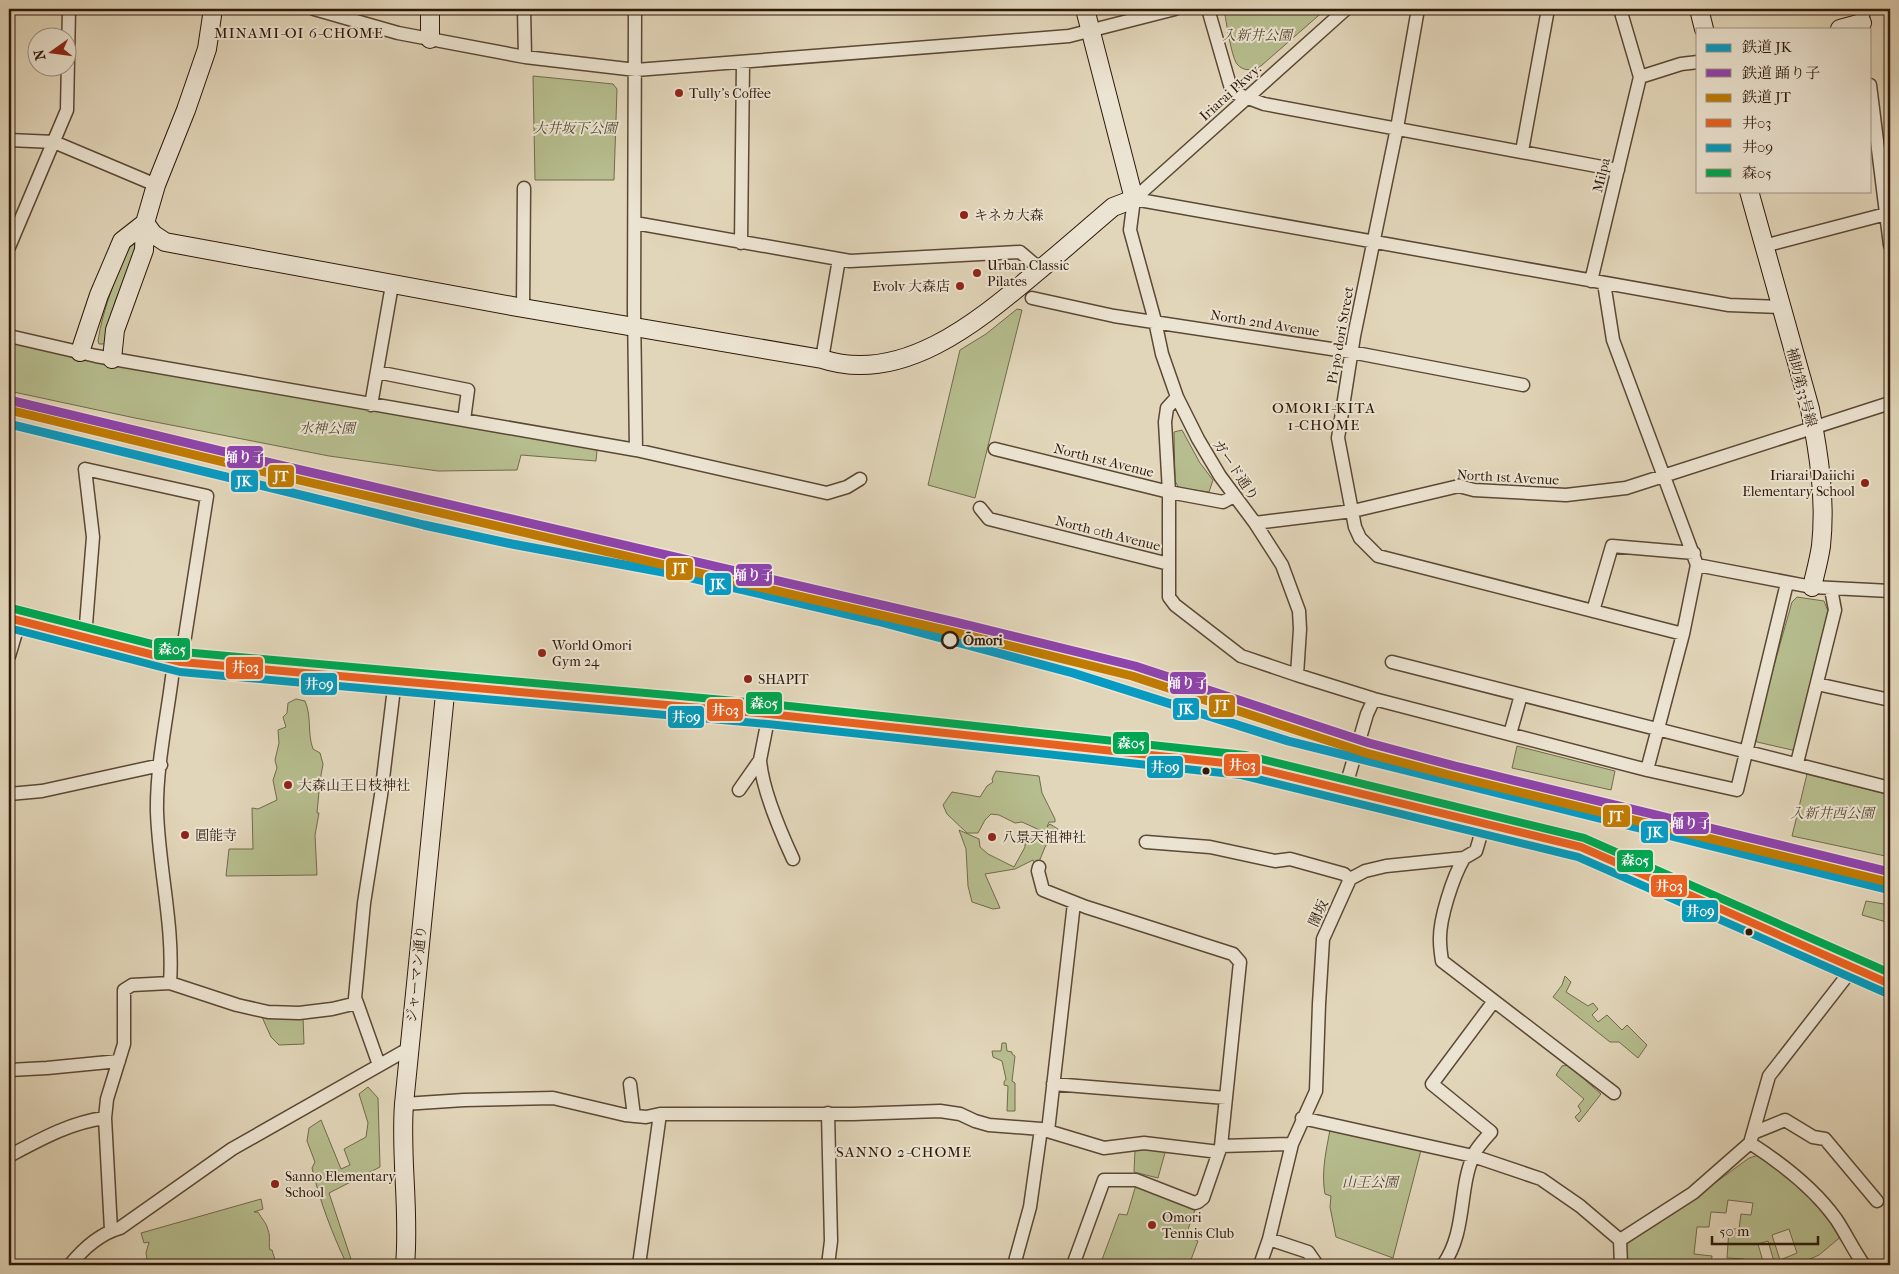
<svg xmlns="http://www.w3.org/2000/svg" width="1899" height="1274" font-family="'IM FELL French Canon','Noto Serif JP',serif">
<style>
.green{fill:#b6bd8e;stroke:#726a4c;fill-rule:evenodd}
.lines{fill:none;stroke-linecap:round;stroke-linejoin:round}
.street-casing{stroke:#5b4835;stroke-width:15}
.secondary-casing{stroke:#2e1809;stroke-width:20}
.street{stroke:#ece4d2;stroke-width:12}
.secondary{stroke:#ece4d2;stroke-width:18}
.bus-1-casing{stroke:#ece4d2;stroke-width:11}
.bus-2-casing{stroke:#ece4d2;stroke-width:11}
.bus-3-casing{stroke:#ece4d2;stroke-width:11}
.bus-1{stroke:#e86121;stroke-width:8}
.bus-2{stroke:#059aba;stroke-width:8}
.bus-3{stroke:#00a651;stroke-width:8}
.rail-1-casing{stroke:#ece4d2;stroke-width:12}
.rail-2-casing{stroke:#ece4d2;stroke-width:12}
.rail-3-casing{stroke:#ece4d2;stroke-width:12}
.rail-1{stroke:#079bc4;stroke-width:9}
.rail-2{stroke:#8e44ad;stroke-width:9}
.rail-3{stroke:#c07b03;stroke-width:9}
.poi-dot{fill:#8f2418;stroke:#ece4d2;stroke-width:2}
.stop-dot{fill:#ece4d2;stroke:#2e1809;stroke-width:2.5}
.bus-dot{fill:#2e1809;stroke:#ece4d2;stroke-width:2}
.labels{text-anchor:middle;stroke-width:4;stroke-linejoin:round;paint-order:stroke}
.park-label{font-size:14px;font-style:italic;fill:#574a31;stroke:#ece4d2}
.street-label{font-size:14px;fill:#2e1809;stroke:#ece4d2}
.poi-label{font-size:14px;fill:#2e1809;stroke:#ece4d2;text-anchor:start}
.stop-label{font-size:14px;font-weight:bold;fill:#2e1809;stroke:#ece4d2;text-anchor:start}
.neighbourhood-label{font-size:15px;letter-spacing:1px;fill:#2e1809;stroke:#ece4d2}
.line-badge{stroke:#ece4d2;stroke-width:2}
.badge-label{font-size:14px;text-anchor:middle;font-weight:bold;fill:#fff}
</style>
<rect width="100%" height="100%" fill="#e2d6ba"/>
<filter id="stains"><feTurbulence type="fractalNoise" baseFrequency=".004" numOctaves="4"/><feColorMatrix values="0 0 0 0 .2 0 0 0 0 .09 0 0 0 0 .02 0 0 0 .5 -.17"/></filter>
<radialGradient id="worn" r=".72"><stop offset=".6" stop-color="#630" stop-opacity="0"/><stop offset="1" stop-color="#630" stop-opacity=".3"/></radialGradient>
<path class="green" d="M1224,9h102l-64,56c-7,6 -19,7 -25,-1 -6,-8 -11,-44 -13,-55z
M533,76l80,8 4,5 -3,91h-79z
M132,242l4,1 1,5 -22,54 -11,42h-5l-1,-3c5,-34 19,-65 31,-97z
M1017,309l5,1 -47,188 -47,-13 32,-135 26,-16z
M9,341l514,92 74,17 -1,11 -75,-6 -4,15 -79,1 -109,-15 -194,-38 -126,-27z
M1182,430l18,33 13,17 -4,12 -30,-4 -4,-7 -1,-49z
M1797,597l27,4 4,10 -30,138 -6,1 -35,-8 -3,-6 38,-134z
M296,699l9,2c7,16 2,32 8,48l7,4 3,11 -3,17 -3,32h2l-4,22 2,40 -91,1 3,-27h24l-1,-41 6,1 19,-9 -4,-20 4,-12 -2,-8 4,-17 -1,-13 8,-3 -3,-10 4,-4 1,-10z
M1517,746l98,25 -4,19 -99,-22z
M996,771l43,5 3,17 13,26v3h-6l-2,5 3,-3 8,5 -13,18 -8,20 -4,-7 -18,9 -30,5 15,34 -7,1 -21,-7 -4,-16 -2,-37 -7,-19 20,9 1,8 8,7 26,13 11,-20v-14l7,2 5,4 7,-7 -22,-10 -7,1 -16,-8 -8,-1 -6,6 -7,13h-11l-20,-19 -4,-9 9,-13 28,5 7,-11 6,-4 -1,-3z
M1807,774l83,21v62l-98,-21z
M1866,901l24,4v18l-28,-8z
M1565,976l6,6 -5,10 22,14 5,-3 5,6 -6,6 6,7 9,-7 15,15 5,-5 20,20 -9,13 -19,-16h-9l-57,-45 9,-12z
M303,1016l1,28 -25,1 -8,-8 -9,-20z
M1002,1043h4l1,8 5,1v2l3,2 -3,25 3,2v28h-8l1,-25 -4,-1v-3l2,-3 -4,-18 -9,-4 -1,-6h9z
M1568,1065l33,29 -22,28 -4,-5 6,-6 -3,-5 6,-7 -28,-24 6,-9z
M368,1087l10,11 2,69 -51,26 24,72h-6c-15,-32 -27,-63 -35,-97l3,-6 -8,-21 2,-13 12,-8 20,49 9,-4 -6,-16 22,-12 2,-14 -9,-29z
M1330,1130l91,20 -28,108 -57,-21 -6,-30 1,-11 -6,-2c-4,-21 1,-43 5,-64z
M1166,1149l-8,29 -24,-6 1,-22z
M1762,1154l47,36 34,45 -24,20 -22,10h-22l-7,-24 -10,3 6,21h-21l1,-6 -17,-1 2,-29h10l2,-15 10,1 2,-12 -25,-3 -2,13 -15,-1 -2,15h-12l-3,27 18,2 -1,9h-45l-1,-2 -39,2 -1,-24 79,-50 45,-33zM1789,1229l8,24 -17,7 -8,-25z
M1136,1185l59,25 -9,25 12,6 -9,24h-89l19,-51 8,1z
M261,1199l2,10 -9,3h4c3,6 8,10 10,18 3,7 0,13 2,20h2l4,13 -10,2h-118l-2,-12 3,-11 -5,1 -3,-10z"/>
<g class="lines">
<defs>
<path id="street" d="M314,9l84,24 127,24 111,13 433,-34 106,-27
M524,9l1,48
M635,9l-1,300 2,141
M1208,9l24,83 32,12 354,66
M1418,9l-21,119 -43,208 -16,102 17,89 5,11 18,18 305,78
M1863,29v-20
M1640,77l41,-13 17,-2
M1870,85l20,160
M9,140l45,2 102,43
M1522,151l26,-142
M1134,199l595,106 52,2
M1134,199l-4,31 25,91 7,33 15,43 21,42 22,37 35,47 27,42 17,46 1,18 -3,46
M1134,199l212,-190
M635,223l215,38 170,-9 20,17
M741,243l2,-181
M1764,246l122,-32
M9,247l58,-137 2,-101
M1591,281l49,-204 -20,-68
M1604,283l9,57 84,225 -14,69 -36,136
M1032,298l82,18 237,36 172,33
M523,308l1,-120
M9,336l87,20 540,94 191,43 20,-6 13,-8
M822,359l17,-100
M377,372l91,18 -4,30
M371,405l21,-120
M995,449l174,43 54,10 11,-6
M980,508l9,11 180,45v33l6,8 66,51 56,19 77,24 273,71 90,20 50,-207
M1255,523l98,-12 106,-25 15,4 92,5 60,-7 264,-85
M1169,564v-72l-4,-70 2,-14 10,-11
M1697,565l115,22 78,4
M1593,611l19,-65 82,7
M85,637l8,-100 -8,-68 122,27 -26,166
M9,656l11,-37
M1392,662l498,126
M1817,684l73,16
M1510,734l11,-39
M760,760c2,28 21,73 33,99
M1797,763l38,-153 -4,-21
M1345,789l22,-75 7,-15
M739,790l21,-30 9,-46
M9,794l33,-3 119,-26
M1146,842l64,5 65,14 15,-2 54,15 6,5
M1464,858c-11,19 -25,61 -24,83 0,7 1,13 2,20l172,132
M1039,867l-1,4 5,19 43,17 147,47 7,8 -19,184 -18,52 -5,4 -3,1 -59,-23h-32l-31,85
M170,983c4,-57 -11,-113 -13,-171 -1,-48 12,-103 17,-151
M357,1003l-2,-5 9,-95 17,-108 14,-115
M9,1070l38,-2 72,-7
M630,1084l4,32
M1053,1084l173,14
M404,1104l60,-4 89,-2 72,17 21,2 14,-3h193l87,-3 20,3 15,7 14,4 52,4 63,19 40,-5 75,9
M1302,1118l171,38 68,23 39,27 40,34 1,25
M1048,1131l26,-228
M1753,1133l32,-13 28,17 12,2 52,62
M1750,1143c31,20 64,45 86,76 10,15 18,32 28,46
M1221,1146l71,-2
M9,1156c30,-16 62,-34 96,-38
M111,1230l-6,-112 2,-19 17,-55v-54l8,-5 38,-2 67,22 31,7 31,1 33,-4 25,-6 22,62
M1269,1239l39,13 9,13
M1620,1240l73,-47 57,-50 19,-67 84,-108
M70,1265c13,-16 29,-31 50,-37l112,-79 176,-100
M639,1265l21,-151
M828,1265l3,-24 -3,-128
M1014,1265l16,-58 11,-78
M1260,1265l9,-26 23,-95 24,-53 3,-87 4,-65 27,-60 15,-8 21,-5 78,-8 12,-7 8,-27
M1443,1265c24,-34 15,-76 31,-111 4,-8 11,-15 17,-22l-59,-48 62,-83"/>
<path id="secondary" d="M430,9v30
M1699,9l5,20
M1840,29l22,-6
M1749,191l61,218c9,45 16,91 11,137 -2,14 -6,28 -9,41
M145,223l8,11 12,8 358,66 299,51c79,26 154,-36 210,-83 28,-23 54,-46 81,-69l21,-8 -49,-190
M80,352l19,-57 23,-54 23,-18
M112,359l3,-29 29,-80 1,-27 11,-38 30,-75 21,-61 6,-40
M9,618l172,44 240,20 348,32 474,51 338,82 309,137
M405,1265c5,-54 -5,-107 -1,-161l42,-420"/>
</defs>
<use href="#street" class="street-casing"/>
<use href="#secondary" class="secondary-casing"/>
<use href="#street" class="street"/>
<use href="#secondary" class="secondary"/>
<defs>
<path id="bus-1" d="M9,618l172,44 588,52 474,51 338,82 309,137"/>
<path id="bus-2" d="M9,628l171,44 588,52 473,51 337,82 308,136"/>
<path id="bus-3" d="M11,608l172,44 587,52 475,51 339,83 306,135"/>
</defs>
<use href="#bus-1" class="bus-1-casing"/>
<use href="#bus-2" class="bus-2-casing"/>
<use href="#bus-3" class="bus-3-casing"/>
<use href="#bus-1" class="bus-1"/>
<use href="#bus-2" class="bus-2"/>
<use href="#bus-3" class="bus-3"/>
<defs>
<path id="rail-1" d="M9,424l415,101 88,19 167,31 198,46 196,52 215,68 602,149"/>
<path id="rail-2" d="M9,400l266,64 680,158 180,44 234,77 86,23 435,106"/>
<path id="rail-3" d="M9,410l264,64 680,158 179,44 234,77 87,23 435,106"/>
</defs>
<use href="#rail-1" class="rail-1-casing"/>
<use href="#rail-2" class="rail-2-casing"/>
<use href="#rail-3" class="rail-3-casing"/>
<use href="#rail-1" class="rail-1"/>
<use href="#rail-2" class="rail-2"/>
<use href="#rail-3" class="rail-3"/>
</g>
<g class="poi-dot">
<circle cx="679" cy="93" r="5"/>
<circle cx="964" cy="215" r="5"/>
<circle cx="977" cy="273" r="5"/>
<circle cx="960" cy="286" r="5"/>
<circle cx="1865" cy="483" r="5"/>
<circle cx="542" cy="653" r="5"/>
<circle cx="748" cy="679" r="5"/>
<circle cx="288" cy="785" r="5"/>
<circle cx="185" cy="835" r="5"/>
<circle cx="992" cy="837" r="5"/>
<circle cx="275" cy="1184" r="5"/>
<circle cx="1152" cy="1225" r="5"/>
</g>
<circle class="stop-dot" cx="950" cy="640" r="8"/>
<g class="bus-dot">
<circle cx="1206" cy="771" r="4.5"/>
<circle cx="1749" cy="932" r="4.5"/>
</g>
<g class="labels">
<g class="park-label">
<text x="1257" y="40">入新井公園</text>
<text x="575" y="133">大井坂下公園</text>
<text x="327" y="433">水神公園</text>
<text x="1832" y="818">入新井西公園</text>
<text x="1370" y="1187">山王公園</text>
</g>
<g class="street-label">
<text transform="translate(1230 92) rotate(-42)" y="5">Iriarai Pkwy.</text>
<text transform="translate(1601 175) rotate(-76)" y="5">Milpa</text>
<text transform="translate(1265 323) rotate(9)" y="5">North 2nd Avenue</text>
<text transform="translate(1340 335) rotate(-80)" y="5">Pi-po dori Street</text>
<text transform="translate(1802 387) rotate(75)" y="5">補助第33号線</text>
<text transform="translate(1104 460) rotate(14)" y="5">North 1st Avenue</text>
<text transform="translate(1236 470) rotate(56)" y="5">ガード通り</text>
<text transform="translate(1508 477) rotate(3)" y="5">North 1st Avenue</text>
<text transform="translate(1108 533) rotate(14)" y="5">North 0th Avenue</text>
<text transform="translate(1318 913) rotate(-66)" y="5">闇坂</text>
<text transform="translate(416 974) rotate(-84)" y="5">ジャーマン通り</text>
</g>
<g class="poi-label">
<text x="689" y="98">Tully's Coffee</text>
<text x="974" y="220">キネカ大森</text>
<text x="987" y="270">Urban Classic<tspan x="987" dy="16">Pilates</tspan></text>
<text x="950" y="291" text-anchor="end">Evolv 大森店</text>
<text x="1855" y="480" text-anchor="end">Iriarai Daiichi<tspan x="1855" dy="16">Elementary School</tspan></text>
<text x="552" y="650">World Omori<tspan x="552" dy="16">Gym 24</tspan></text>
<text x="758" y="684">SHAPIT</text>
<text x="298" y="790">大森山王日枝神社</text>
<text x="195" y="840">圓能寺</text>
<text x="1002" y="842">八景天祖神社</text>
<text x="285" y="1181">Sanno Elementary<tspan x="285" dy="16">School</tspan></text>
<text x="1162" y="1222">Omori<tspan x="1162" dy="16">Tennis Club</tspan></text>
</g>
<g class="stop-label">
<text x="963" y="645">Ōmori</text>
</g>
<g class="neighbourhood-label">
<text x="299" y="38">MINAMI-OI 6-CHOME</text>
<text x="1324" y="413">OMORI-KITA<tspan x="1324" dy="17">1-CHOME</tspan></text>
<text x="904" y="1157">SANNO 2-CHOME</text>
</g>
</g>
<g class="line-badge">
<rect x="226" y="445" width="38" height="24" rx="5" fill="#8e44ad"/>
<rect x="267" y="464" width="28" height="24" rx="5" fill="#c07b03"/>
<rect x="230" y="469" width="29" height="24" rx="5" fill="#079bc4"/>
<rect x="665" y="557" width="29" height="24" rx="5" fill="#c07b03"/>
<rect x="735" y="563" width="38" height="24" rx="5" fill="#8e44ad"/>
<rect x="704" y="572" width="28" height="24" rx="5" fill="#079bc4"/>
<rect x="153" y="637" width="38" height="24" rx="5" fill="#00a651"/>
<rect x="225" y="656" width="39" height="24" rx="5" fill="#e86121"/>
<rect x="1169" y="671" width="38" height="24" rx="5" fill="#8e44ad"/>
<rect x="300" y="672" width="38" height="24" rx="5" fill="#059aba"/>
<rect x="745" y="691" width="38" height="24" rx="5" fill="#00a651"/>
<rect x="1208" y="694" width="28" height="24" rx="5" fill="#c07b03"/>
<rect x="1172" y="697" width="28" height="24" rx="5" fill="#079bc4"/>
<rect x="706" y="698" width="38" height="24" rx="5" fill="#e86121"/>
<rect x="667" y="705" width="38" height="24" rx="5" fill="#059aba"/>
<rect x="1112" y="731" width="38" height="24" rx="5" fill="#00a651"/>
<rect x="1223" y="753" width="38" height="24" rx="5" fill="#e86121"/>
<rect x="1146" y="755" width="38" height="24" rx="5" fill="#059aba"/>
<rect x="1602" y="804" width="29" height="24" rx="5" fill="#c07b03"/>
<rect x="1672" y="811" width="38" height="24" rx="5" fill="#8e44ad"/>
<rect x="1640" y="820" width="29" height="24" rx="5" fill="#079bc4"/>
<rect x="1616" y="849" width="38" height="24" rx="5" fill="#00a651"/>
<rect x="1650" y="874" width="38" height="24" rx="5" fill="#e86121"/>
<rect x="1681" y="899" width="38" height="24" rx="5" fill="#059aba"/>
</g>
<g class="badge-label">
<text x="245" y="462">踊り子</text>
<text x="281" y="481">JT</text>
<text x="244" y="486">JK</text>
<text x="680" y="573">JT</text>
<text x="754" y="580">踊り子</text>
<text x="718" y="589">JK</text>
<text x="172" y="654">森05</text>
<text x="245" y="672">井03</text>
<text x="1188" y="688">踊り子</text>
<text x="319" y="689">井09</text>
<text x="764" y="708">森05</text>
<text x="1222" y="710">JT</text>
<text x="1186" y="714">JK</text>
<text x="725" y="715">井03</text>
<text x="686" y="722">井09</text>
<text x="1131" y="748">森05</text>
<text x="1242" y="770">井03</text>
<text x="1165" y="772">井09</text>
<text x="1616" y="821">JT</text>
<text x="1691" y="828">踊り子</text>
<text x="1655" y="837">JK</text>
<text x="1635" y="865">森05</text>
<text x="1669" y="891">井03</text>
<text x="1700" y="916">井09</text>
</g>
<rect width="1899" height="1274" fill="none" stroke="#e2d6ba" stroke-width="30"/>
<rect x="10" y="10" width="1879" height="1254" fill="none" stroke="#2e1809" stroke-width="2.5"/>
<rect x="15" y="15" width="1869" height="1244" fill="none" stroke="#2e1809"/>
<rect x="1696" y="28" width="175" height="165" fill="#ece4d2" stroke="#a09282"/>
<rect x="1706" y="44" width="25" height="8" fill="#079bc4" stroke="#a09282"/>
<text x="1742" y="52" font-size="15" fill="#2e1809">鉄道 JK</text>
<rect x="1706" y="69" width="25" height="8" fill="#8e44ad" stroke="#a09282"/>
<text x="1742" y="78" font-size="15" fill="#2e1809">鉄道 踊り子</text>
<rect x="1706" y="94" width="25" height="8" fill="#c07b03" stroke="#a09282"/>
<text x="1742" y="102" font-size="15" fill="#2e1809">鉄道 JT</text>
<rect x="1706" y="119" width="25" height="8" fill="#e86121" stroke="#a09282"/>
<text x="1742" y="128" font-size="15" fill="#2e1809">井03</text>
<rect x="1706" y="144" width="25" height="8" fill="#059aba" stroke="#a09282"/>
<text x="1742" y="152" font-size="15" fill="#2e1809">井09</text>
<rect x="1706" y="169" width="25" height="8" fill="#00a651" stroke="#a09282"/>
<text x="1742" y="178" font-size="15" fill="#2e1809">森05</text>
<g transform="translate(52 52) rotate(256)"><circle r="24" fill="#ece4d2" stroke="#a09282"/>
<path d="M0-4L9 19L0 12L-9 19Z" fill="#8f2418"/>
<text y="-8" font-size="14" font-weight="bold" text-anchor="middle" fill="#2e1809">N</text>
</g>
<path d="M1712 1236v8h106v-8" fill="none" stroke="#2e1809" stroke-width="2.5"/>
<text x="1719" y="1236" font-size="15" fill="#2e1809" stroke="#ece4d2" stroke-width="4" paint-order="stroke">50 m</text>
<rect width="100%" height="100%" filter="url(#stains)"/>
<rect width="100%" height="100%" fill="url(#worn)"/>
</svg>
